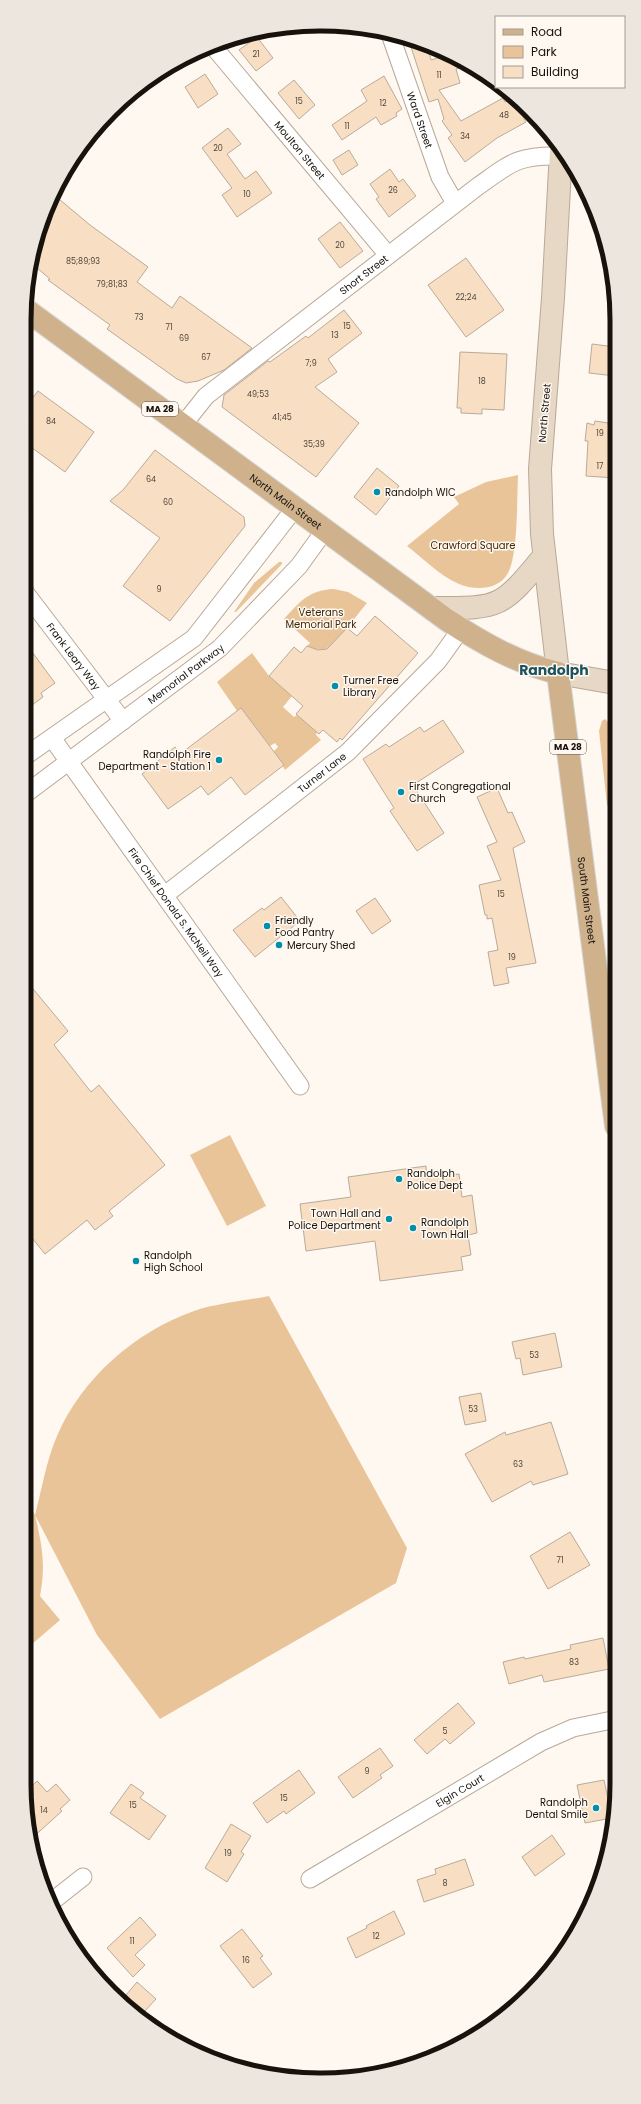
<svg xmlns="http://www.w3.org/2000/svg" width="641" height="2104" font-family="Poppins,sans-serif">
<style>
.green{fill:#eac499}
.building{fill:#f8dfc4;stroke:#baaa99}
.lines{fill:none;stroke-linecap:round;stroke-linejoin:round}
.minor-casing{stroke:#b8a898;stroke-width:19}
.secondary-casing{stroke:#b8a898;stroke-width:24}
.primary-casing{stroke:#d5d4d3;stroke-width:24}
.minor{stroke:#fff;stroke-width:17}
.secondary{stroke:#e7d8c5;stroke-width:22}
.primary{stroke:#cfb18b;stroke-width:22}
.poi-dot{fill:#038eac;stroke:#fef8f0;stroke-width:1.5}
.labels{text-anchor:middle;stroke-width:3;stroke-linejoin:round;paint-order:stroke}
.number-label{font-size:8px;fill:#4f453a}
.shield{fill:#fef8f0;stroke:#5c5750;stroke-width:1}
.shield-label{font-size:9px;font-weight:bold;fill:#17120c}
.street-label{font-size:10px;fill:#17120c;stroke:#fef8f0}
.poi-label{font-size:10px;fill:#17120c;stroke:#fef8f0;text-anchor:start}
.park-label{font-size:10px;fill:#422909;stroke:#fef8f0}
.district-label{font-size:14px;font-weight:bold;fill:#1d5260;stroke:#fef8f0}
.rim{fill:none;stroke:#17120c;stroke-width:5}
</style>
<rect width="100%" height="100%" fill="#fef8f0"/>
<path class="green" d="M518,475c-1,22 0,81 -10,98 -9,17 -33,18 -49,11 -19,-8 -36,-26 -52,-38l52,-42 -5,-7 32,-15z
M279,562h3v2l-46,48h-2l20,-29z
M334,589l14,3 19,11c-8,9 -32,43 -42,46 -6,2 -12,0 -18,-3l3,-3 -26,-24c16,-17 24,-29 50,-30z
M252,653l17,23 23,20 -9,11 11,10 3,-2 20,17 -1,3 5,5 -36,30 -11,-19 4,-4 -3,-4 -5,3 -29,-38 -4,3 -20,-29z
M605,719l10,10v78h-6l-2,-2 -8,-74 3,-10z
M615,835v26h-1l-3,-22 1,-3z
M230,1135l36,71 -39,20 -37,-71z
M269,1296l138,252 -11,35 -236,136 -63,-84 -62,-120c7,30 11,50 5,81l20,24 -36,31v-155l11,19c7,-26 11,-54 22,-79 25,-58 78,-104 137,-125 24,-8 50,-10 75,-15z"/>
<path class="building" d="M257,37l16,21 -17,13 -17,-21z
M409,41l19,7 3,12 16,-5 23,10 -14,4 4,14 -21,7 22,31 42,-23 2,4 6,-3 2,1 13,22 -29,16 -32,24 -17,-24 4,-3 -10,-14 2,-2 -6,-20 -9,3z
M205,74l13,20 -20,14 -13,-21z
M384,76l18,33 -6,4 1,3 -16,9 -5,-8 -34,23 -10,-15 35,-24 -6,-11z
M294,80l21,25 -16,14 -21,-26z
M228,128l13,16 -14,10 18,25 11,-8 16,22 -35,24 -15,-22 10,-7 -30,-40z
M349,150l9,15 -16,10 -9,-15z
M390,169l9,13 4,-3 13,17 -27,21 -13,-18 3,-2 -9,-13z
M53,194l37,31 58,42 -11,15 35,26 8,-12 72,52 -28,22 -26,11 -12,2 -9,-4 -70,-50 3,-4 -62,-45 2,-1 -20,-17 17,-55z
M340,222l23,29 -23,17 -22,-29z
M466,258l38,52 -38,27 -38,-52z
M344,310l18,23 -34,26 9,13 -22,15 44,36 -43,54 -94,-70 2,-12 44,-34 2,1 36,-26 2,2z
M592,344l23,3v29l-26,-3z
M460,352l47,2 -3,56 -22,-1v5l-21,-1v-5h-4z
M38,391l56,41 -29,40 -41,-30v-33z
M595,421l20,3v54l-29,-2 2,-35h-3l2,-18 7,2z
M155,450l89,67 1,9 -75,95 -47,-35 37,-48 -50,-37 13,-11z
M377,468l22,18 -23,29 -22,-18z
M375,616l43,37 -76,87 -2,-2 -3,4 -14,-12 -4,4 -23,-20 7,-8 -34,-30 25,-29 7,6 6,-7 11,4 9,-1 20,-21 10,8z
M24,641l31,42 -14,10 2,4 -19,14z
M241,708l43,57 -39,30 -14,-18 -23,18 -7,-9 -33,23 -26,-35 33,-27 5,7z
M443,720l21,32 -51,33 31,48 -27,18 -27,-40 4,-3 -31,-49 23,-15 3,3 31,-20 4,5z
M497,788l11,25 4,-1 13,30 -12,6 23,115 -30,5 3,15 -15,3 -6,-34 10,-2 -6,-32 -5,1v-4h-2l-6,-30 22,-5 -14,-34 10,-4 -20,-45z
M281,897l19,24 -45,36 -22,-27 29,-22 2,2z
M375,898l16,23 -19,13 -16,-23z
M24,978l44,53 -14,14 37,47 8,-7 66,80 -56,46 4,5 -18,14 -8,-10 -42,34 -21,-26z
M426,1166l1,12 32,-4 3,23 10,-2 5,38 -9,2 3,20 -10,2 2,13 -83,11 -5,-40 -69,10 -6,-47 51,-7 -3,-20z
M555,1333l7,34 -39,8 -3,-17 -4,1 -4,-17z
M481,1393l5,28 -21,4 -6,-28z
M551,1422l17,52 -35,11 -2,-4 -39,21 -27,-48 40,-22 1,3z
M570,1532l20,33 -42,24 -18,-33z
M603,1638l6,31 -65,13 -2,-7 -33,9 -6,-22 21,-5 1,2 46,-10 -1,-4z
M458,1703l17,20 -25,21 -5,-5 -18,15 -13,-14z
M380,1748l13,18 -13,9 2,3 -29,20 -15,-21z
M299,1770l16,23 -29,21 -2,-3 -17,12 -14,-20z
M604,1780l8,38 -27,5 -8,-38z
M37,1781l10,11 9,-8 14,16 -10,9 2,2 -32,29 -5,-47z
M131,1784l13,9 -4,5 26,18 -17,24 -39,-27z
M231,1824l20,12 -10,16 3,2 -17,28 -22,-14z
M552,1835l13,19 -30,22 -13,-19z
M465,1859l9,26 -50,17 -7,-22 19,-6 -1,-5z
M394,1911l11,23 -49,24 -9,-20 20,-10 -1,-2z
M140,1917l16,18 -21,20 10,10 -12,12 -26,-29z
M242,1929l21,27 -3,2 12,16 -19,14 -33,-42z
M137,1982l19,17 -12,13 -18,-17z"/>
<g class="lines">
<defs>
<g id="minor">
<path id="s1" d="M390,34l50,143 15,26"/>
<path id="s2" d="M212,45l176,210"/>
<path id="s3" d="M183,425l23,-29 271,-209c34,-24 40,-32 83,-31"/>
<path id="s4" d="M24,591l99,130"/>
<path id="s5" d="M52,738l248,348"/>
<path d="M24,757l170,-119 101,-130"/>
<path id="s6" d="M24,795l196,-147 79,-82 26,-36"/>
<path id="s7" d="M165,895l183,-143 90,-91 23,-32"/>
<path id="s8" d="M310,1879l231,-137 32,-14 44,-9"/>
<path d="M50,1903l33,-26"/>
</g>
<path id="secondary" d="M561,151l-8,147 -13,171 2,65 16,139 57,10
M431,608c68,0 69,2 113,-52"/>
<g id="primary">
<path id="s9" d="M25,309l422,311c35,23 70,43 111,53l58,453"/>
</g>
</defs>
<use href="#minor" class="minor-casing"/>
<use href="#secondary" class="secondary-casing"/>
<use href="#primary" class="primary-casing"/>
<use href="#minor" class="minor"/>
<use href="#secondary" class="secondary"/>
<use href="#primary" class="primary"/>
</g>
<g class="poi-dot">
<circle cx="377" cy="492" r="4"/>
<circle cx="335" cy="686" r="4"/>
<circle cx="219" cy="760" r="4"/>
<circle cx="401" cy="792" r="4"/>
<circle cx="267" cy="926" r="4"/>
<circle cx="279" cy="945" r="4"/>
<circle cx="399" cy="1179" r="4"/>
<circle cx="389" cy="1219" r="4"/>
<circle cx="413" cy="1228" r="4"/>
<circle cx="136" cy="1261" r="4"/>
<circle cx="596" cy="1808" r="4"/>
</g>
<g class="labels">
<g class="number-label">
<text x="256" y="57">21</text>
<text x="439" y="78">11</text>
<text x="299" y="104">15</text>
<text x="383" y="106">12</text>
<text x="504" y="118">48</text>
<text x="347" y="129">11</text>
<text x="465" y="139">34</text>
<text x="218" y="151">20</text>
<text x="393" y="193">26</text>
<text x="247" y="197">10</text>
<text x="340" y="248">20</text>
<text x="83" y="264">85;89;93</text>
<text x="112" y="287">79;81;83</text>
<text x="466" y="300">22;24</text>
<text x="139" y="320">73</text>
<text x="347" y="329">15</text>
<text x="169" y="330">71</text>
<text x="335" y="338">13</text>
<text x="184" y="341">69</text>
<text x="206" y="360">67</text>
<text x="311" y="366">7;9</text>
<text x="482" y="384">18</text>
<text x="258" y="397">49;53</text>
<text x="282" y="420">41;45</text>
<text x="51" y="424">84</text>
<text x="600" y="436">19</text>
<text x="314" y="447">35;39</text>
<text x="600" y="469">17</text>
<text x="151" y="482">64</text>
<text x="168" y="505">60</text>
<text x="159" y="592">9</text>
<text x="501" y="897">15</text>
<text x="512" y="960">19</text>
<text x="534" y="1358">53</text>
<text x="473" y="1412">53</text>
<text x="518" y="1467">63</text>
<text x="560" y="1563">71</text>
<text x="574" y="1665">83</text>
<text x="445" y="1734">5</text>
<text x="367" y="1774">9</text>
<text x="284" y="1801">15</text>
<text x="133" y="1808">15</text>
<text x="44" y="1813">14</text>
<text x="228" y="1856">19</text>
<text x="445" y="1886">8</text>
<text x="376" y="1939">12</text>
<text x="132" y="1944">11</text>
<text x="246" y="1963">16</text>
</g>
<g class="shield">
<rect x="142" y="402" width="36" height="14" rx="3"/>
<rect x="550" y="740" width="36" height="14" rx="3"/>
</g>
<g class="shield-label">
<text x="160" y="412">MA 28</text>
<text x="568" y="750">MA 28</text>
</g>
<g class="street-label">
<text dy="4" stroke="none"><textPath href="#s1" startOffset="91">Ward Street</textPath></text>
<text dy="4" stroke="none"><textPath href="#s2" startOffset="137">Moulton Street</textPath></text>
<text dy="4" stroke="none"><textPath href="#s3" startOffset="236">Short Street</textPath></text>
<text transform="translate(544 413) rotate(-85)" y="4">North Street</text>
<text dy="4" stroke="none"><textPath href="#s9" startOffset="324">North Main Street</textPath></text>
<text dy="4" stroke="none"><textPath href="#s4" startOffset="82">Frank Leary Way</textPath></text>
<text dy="4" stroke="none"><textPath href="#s6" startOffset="202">Memorial Parkway</textPath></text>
<text dy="4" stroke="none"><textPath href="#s7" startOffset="199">Turner Lane</textPath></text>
<text dy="4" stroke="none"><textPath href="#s9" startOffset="877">South Main Street</textPath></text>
<text dy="4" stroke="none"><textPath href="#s5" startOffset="214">Fire Chief Donald S. McNeil Way</textPath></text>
<text dy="4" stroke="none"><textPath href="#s8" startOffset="174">Elgin Court</textPath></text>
</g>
<g class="poi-label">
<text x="385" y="496">Randolph WIC</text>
<text x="343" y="684">Turner Free<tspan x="343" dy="12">Library</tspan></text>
<text x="211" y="758" text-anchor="end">Randolph Fire<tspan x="211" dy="12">Department - Station 1</tspan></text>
<text x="409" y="790">First Congregational<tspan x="409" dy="12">Church</tspan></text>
<text x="275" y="924">Friendly<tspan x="275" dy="12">Food Pantry</tspan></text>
<text x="287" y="949">Mercury Shed</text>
<text x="407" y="1177">Randolph<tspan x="407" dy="12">Police Dept</tspan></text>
<text x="381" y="1217" text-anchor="end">Town Hall and<tspan x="381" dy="12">Police Department</tspan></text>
<text x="421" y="1226">Randolph<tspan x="421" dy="12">Town Hall</tspan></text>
<text x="144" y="1259">Randolph<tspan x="144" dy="12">High School</tspan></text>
<text x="588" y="1806" text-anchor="end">Randolph<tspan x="588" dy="12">Dental Smile</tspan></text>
</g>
<g class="park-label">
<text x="473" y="549">Crawford Square</text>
<text x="321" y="616">Veterans<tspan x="321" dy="12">Memorial Park</tspan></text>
</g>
<g class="district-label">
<text x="554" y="675">Randolph</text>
</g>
</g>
<path d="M0 0H641V2104H0ZM320 31H321A289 289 0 0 1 610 320V1784A289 289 0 0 1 321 2073H320A289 289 0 0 1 31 1784V320A289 289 0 0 1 320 31Z" fill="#ece6de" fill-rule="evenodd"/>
<path class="rim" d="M320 31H321A289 289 0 0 1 610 320V1784A289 289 0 0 1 321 2073H320A289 289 0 0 1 31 1784V320A289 289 0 0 1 320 31Z"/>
<rect x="495" y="16" width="130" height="72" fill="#fef8f0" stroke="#a29c95"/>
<rect x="503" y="29" width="20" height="6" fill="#cfb18b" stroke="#a29c95"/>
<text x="531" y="36" font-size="12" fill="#17120c">Road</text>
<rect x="503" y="46" width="20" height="12" fill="#eac499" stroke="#a29c95"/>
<text x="531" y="56" font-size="12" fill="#17120c">Park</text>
<rect x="503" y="66" width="20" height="12" fill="#f8dfc4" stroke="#a29c95"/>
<text x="531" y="76" font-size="12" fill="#17120c">Building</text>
</svg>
